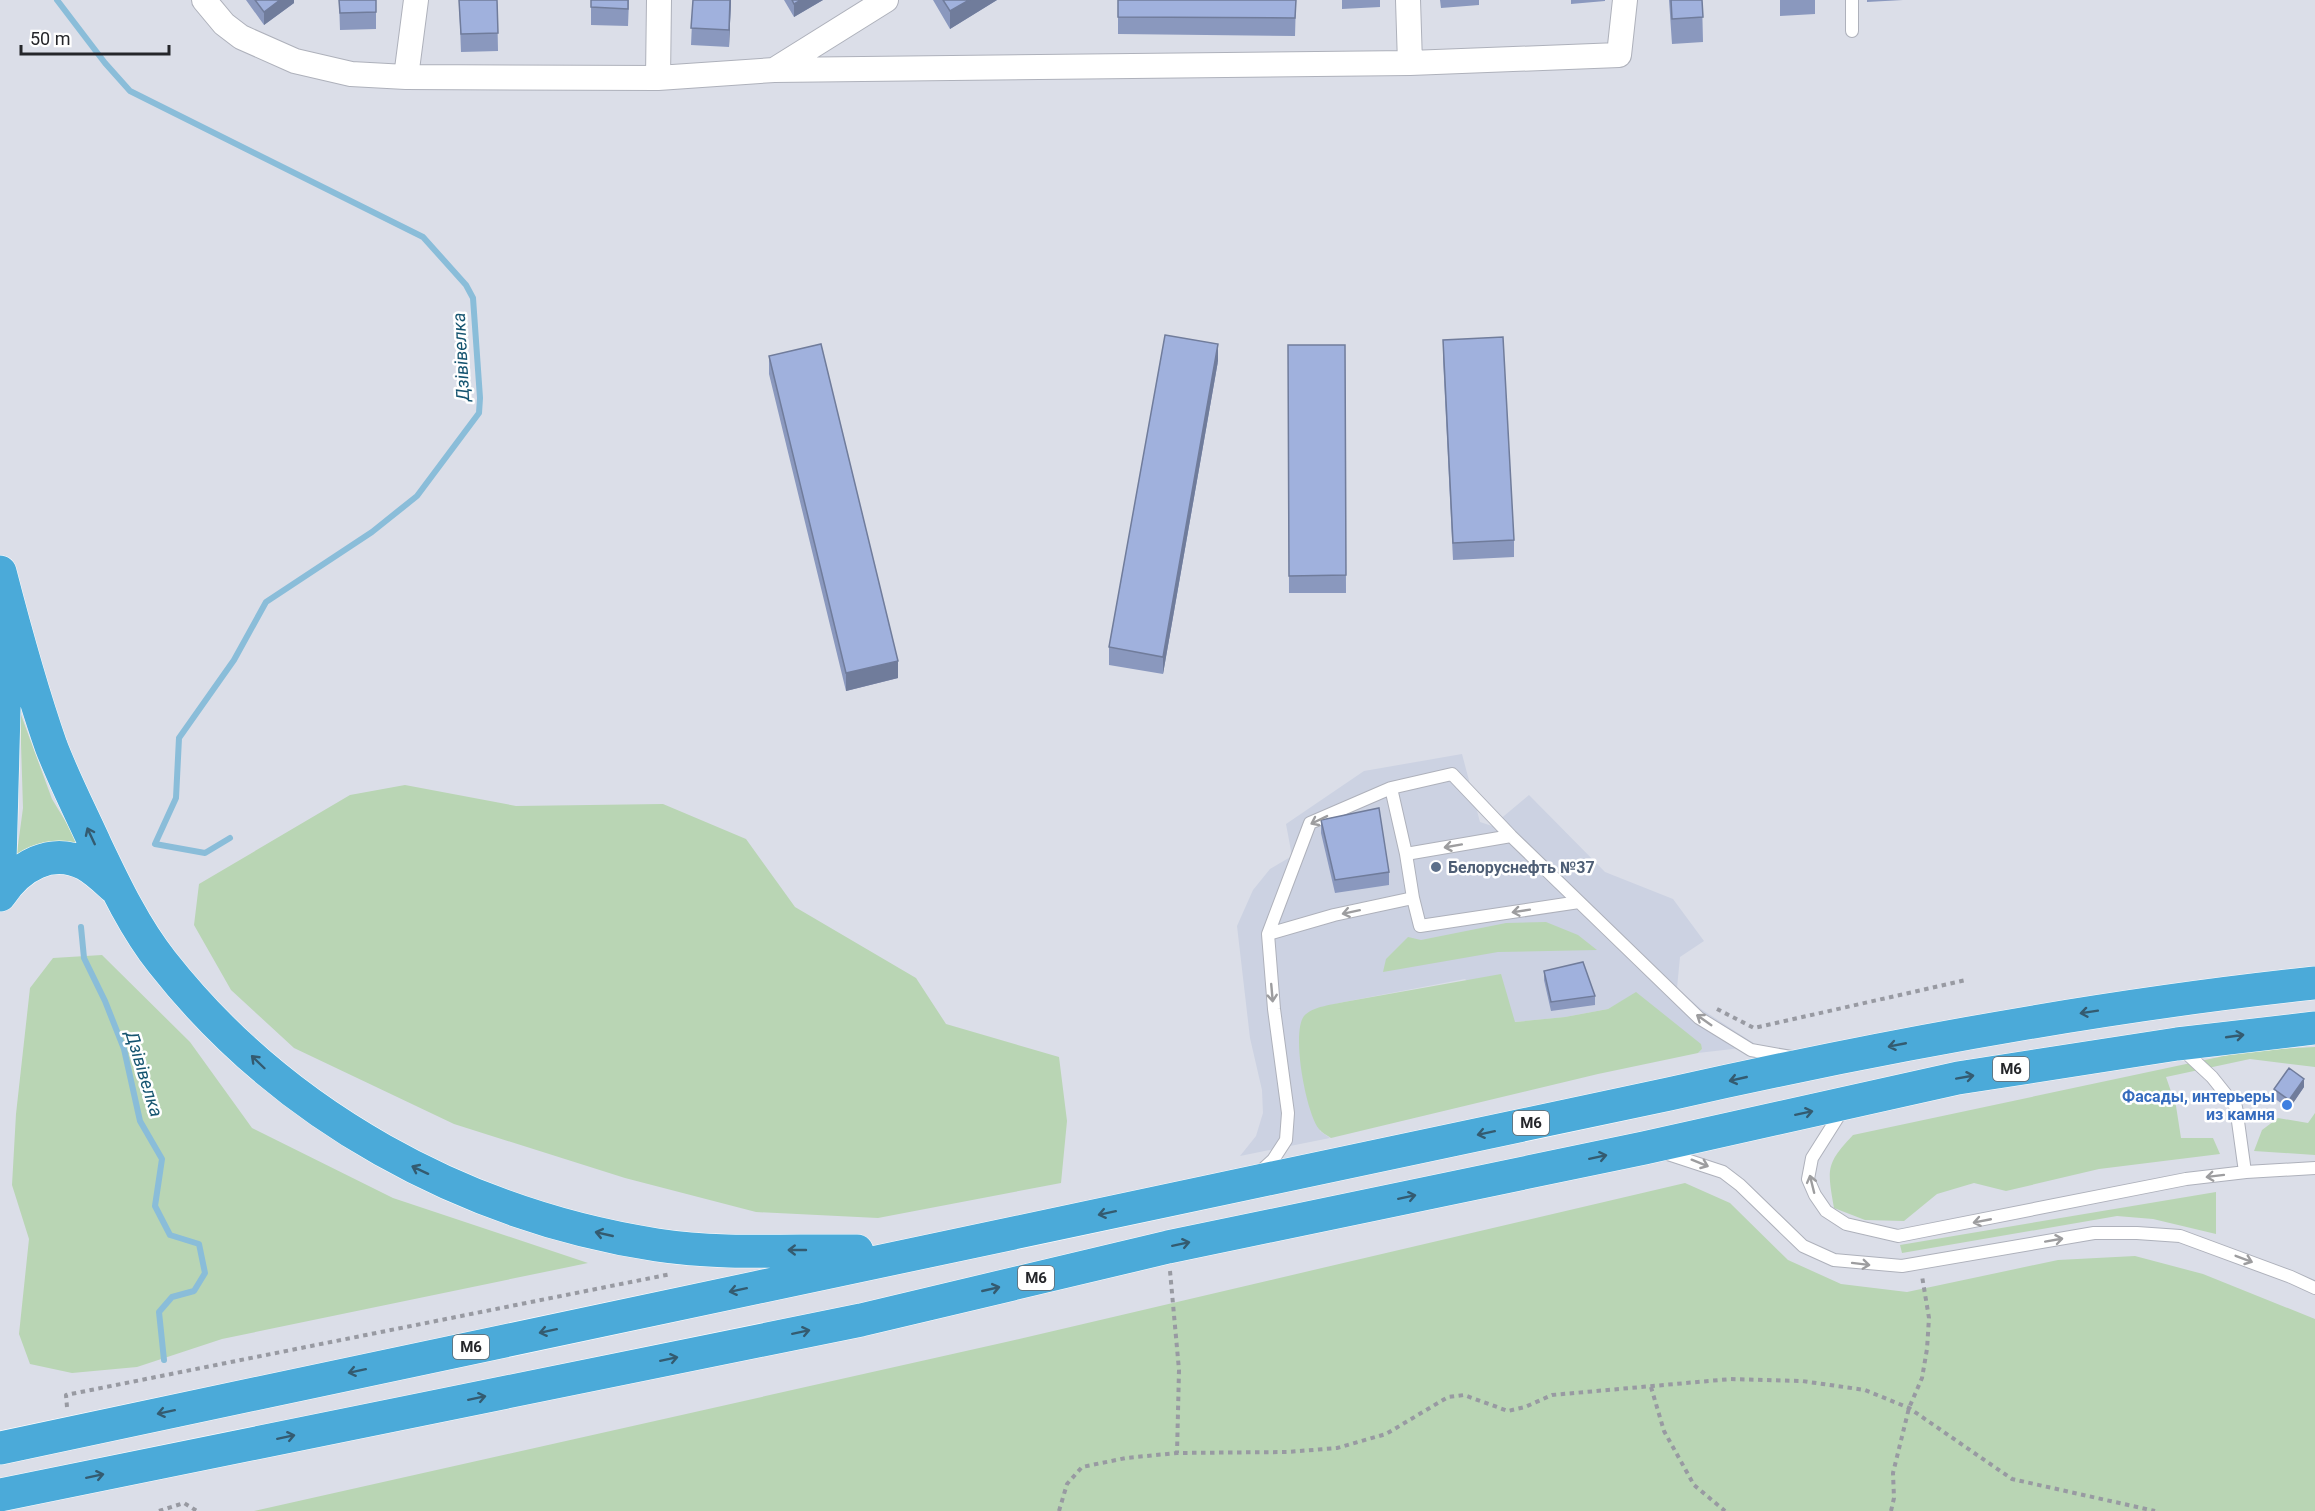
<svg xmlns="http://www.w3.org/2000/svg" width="2315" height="1511" font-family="Roboto,sans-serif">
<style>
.built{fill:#ccd2e2}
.green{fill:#b9d5b4}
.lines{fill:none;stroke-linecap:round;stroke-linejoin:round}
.stream{stroke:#8abdd9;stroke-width:6}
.lane-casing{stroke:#aeb1bb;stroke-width:14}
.street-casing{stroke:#aeb1bb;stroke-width:26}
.highway-casing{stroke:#fff;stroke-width:34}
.path{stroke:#989aa2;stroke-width:4;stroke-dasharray:4.5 4.5;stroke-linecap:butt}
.lane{stroke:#fff;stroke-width:12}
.street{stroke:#fff;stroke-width:24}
.highway{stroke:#4baad9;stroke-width:33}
.wall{fill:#8a98be}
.shaded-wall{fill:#707c9b}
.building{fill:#a0b1dd;stroke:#707c9b;stroke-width:1.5}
.oneway{stroke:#9d9d9f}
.oneway2{stroke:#345b70}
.service-dot{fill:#5c6f8a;stroke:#fff;stroke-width:2}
.shop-dot{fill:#3f7fe0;stroke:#fff;stroke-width:2}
.labels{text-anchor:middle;stroke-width:5;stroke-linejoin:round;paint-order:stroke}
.shield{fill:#fff;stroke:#66676a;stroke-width:1.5}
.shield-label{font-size:15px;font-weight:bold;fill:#25262a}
.service-label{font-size:16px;font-weight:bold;fill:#4e5e75;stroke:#fff;text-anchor:start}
.shop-label{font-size:16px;font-weight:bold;fill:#366cbe;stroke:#fff;text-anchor:end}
.water-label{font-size:18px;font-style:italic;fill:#155470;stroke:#fff}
</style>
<rect width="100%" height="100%" fill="#dbdee8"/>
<path class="built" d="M1462,754l18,68 12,4 37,-31 76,77 68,27 31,42 -24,16 -3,31 24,21 57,37 -60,7 4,-4 -66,-56 -28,16 -43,8 -51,5 -49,-43 -121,23 -25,6 1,123 10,7 -90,18 16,-20 7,-23 -1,-23 -12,-52 -13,-112 16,-36 17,-21 22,-13 -6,-32 78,-53z"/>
<path class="green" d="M20,712l32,87 29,48 -65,13 7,-52z
M405,785l111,21 147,-2 83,35 49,68 121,71 30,46 113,33 8,64 -6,62 -183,35 -122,-6 -131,-34 -171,-54 -160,-76 -63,-58 -37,-65 5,-41 151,-89z
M1546,922l32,13 19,15 -99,2 -115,20 3,-13 22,-22 13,3 85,-17z
M102,955l88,87 62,86 141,70 195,65 -366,76 -85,28 -65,6 -42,-9 -11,-30 10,-95 -17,-54 4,-71 14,-126 23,-30z
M1501,974l14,48 50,-5 43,-8 28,-17 65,52 1,5 -4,4 -100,21 -267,64c-4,-3 -9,-5 -12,-9 -13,-16 -28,-96 -15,-113 9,-10 28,-11 40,-14z
M2315,1047v20l-65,-8 -84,18 10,29 5,32h32l7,16 -121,15 -93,22 -32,-8 -37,11 -33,27 -39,-1 -31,-12c-7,-40 -8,-44 19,-73l399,-85z
M2315,1113v42l-61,-4 8,-21 16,-12 30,5z
M1685,1183l45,20 58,57 53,24 66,8 151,-32 77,-4 68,18 112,45v192h-2061l752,-169z
M2216,1192v42l-63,-15 -36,-3 -215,37 -2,-8z"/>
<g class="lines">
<path class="stream" d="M57,0l48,63 25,28 293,146 43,48 7,13 7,100 -1,15 -62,83 -45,36 -106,70 -32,58 -55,78 -3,60 -21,46 50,9 25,-15
M81,927l3,31 21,43 19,48 16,72 22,38 -7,47 15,29 29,9 6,29 -11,18 -22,6 -13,15 5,48"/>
<defs>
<path id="lane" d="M1852,0v31
M1391,788l61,-14 59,62 188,182 52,32 40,7
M1406,854l7,44
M1268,934l66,-19 79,-17 7,28 159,-24
M2182,1049l30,28 24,30 9,65
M1843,1109l-31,49 -4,21 7,16 11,16 20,13 52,12 288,-57 60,-7 69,-4
M1665,1153l58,19 17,13 63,61 31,14 68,6 192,-33h43l43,3 111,41 24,11
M1261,1171l12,-11 13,-20 2,-27 -14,-104 -6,-75 42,-111 81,-35 15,66 105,-18"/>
<path id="street" d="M204,0l20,24 17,13 54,24 56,13 55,3 252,1 116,-8 636,-7 209,-8 6,-55
M1408,0l2,63
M774,70l112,-70
M406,77l10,-77
M658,78l1,-78"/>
<path id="highway" d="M0,572c15,58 31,117 51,174 13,34 30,67 45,100 19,40 39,82 66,116 121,154 302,253 495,283 65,10 134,5 200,6
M0,635l5,39 -5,189
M0,895c19,-29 51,-48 85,-31 11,6 21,16 30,24
M0,1448l1669,-354c214,-48 428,-88 646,-111
M0,1495l861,-175 307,-73 476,-99 314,-70 219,-34 138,-16"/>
</defs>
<use href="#lane" class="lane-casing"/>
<use href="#street" class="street-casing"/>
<use href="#highway" class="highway-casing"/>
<path class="path" d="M1717,1009l37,19 212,-48
M1170,1271l9,99 -2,83
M1651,1387l13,44 30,54 31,26
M67,1407l-1,-12 605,-121
M159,1511l25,-8 13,8
M1059,1511l8,-27 15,-17 44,-9 51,-5 110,-1 50,-4 49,-14 62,-37 16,-2 44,16 17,-4 27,-12 179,-16 71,2 63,9 44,18 103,71 143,32
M1891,1511l3,-13 -1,-25 16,-65 13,-30 5,-29 2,-31 -7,-42"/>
<use href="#lane" class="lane"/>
<use href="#street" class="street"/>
<use href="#highway" class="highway"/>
</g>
<path class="wall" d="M246,0h48v3l-30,22z
M339,0h37v29l-36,1z
M459,0h38l1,51 -37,1z
M591,0h38l-1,26 -37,-1z
M693,0h38l-2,47 -38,-2z
M784,0h39l-29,17z
M933,0h64l-47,29z
M1118,0h178l-1,36 -177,-2z
M1342,0h38v7l-38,2z
M1440,0h39v5l-38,3z
M1571,0h34v1l-34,3z
M1669,0h33l1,42 -31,2z
M1780,0h35v14l-35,2z
M1867,0h36l-36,2z
M1443,340l71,200v17l-61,3 -10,-202z
M1288,345h57l1,248h-57z
M769,356l129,322 -52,13 -77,-317z
M1218,361l-55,313 -54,-9v-18z
M1321,820l68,52v13l-54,8 -14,-60z
M1544,971l51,25v9l-44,6 -7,-31z
M2304,1087l-15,22 -15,-11v-9z"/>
<path class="shaded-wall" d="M280,0h14v3l-30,22v-13z
M730,0h1l-2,47v-17z
M801,0h22l-29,17v-13z
M969,0h28l-47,29v-18z
M1218,344v17l-55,313v-17z
M898,661v17l-52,13v-18z
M2304,1079v8l-15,22v-9z"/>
<path class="building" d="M255,0h25l-16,12z
M339,0h37v12l-36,1z
M459,0h38l1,33 -37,1z
M591,0h37v9l-37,-2z
M693,0h37l-1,30 -38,-2z
M792,0h9l-7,4z
M943,0h26l-19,11z
M1118,0h178l-1,18 -177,-1z
M1671,0h31l1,17 -31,2z
M1165,335l53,9 -55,313 -54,-10z
M1503,337l11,203 -61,3 -10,-203z
M821,344l77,317 -52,12 -77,-317z
M1288,345h57l1,230 -57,1z
M1379,808l10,64 -54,8 -14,-60z
M1583,962l12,34 -44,6 -7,-31z
M2289,1068l15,11 -15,21 -15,-11z"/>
<defs><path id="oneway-shaft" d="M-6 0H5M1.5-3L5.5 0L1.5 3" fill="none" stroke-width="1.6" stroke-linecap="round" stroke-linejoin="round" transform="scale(1.5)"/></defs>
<g class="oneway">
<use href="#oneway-shaft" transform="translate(1319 820) rotate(154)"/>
<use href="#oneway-shaft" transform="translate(1453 846) rotate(170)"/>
<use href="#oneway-shaft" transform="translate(1521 911) rotate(171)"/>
<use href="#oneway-shaft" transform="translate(1351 912) rotate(168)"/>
<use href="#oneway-shaft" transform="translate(1272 993) rotate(85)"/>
<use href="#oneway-shaft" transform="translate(1704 1020) rotate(-145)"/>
<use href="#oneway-shaft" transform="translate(1700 1163) rotate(22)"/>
<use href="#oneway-shaft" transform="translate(2215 1176) rotate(173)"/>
<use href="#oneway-shaft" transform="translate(1812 1184) rotate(-104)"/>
<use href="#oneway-shaft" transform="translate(1982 1221) rotate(169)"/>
<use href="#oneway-shaft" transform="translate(2054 1240) rotate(-10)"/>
<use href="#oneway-shaft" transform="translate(2244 1259) rotate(21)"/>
<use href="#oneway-shaft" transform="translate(1861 1264) rotate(7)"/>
</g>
<g class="oneway2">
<use href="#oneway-shaft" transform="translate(91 836) rotate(-115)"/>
<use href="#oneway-shaft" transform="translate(2089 1012) rotate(171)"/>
<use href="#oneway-shaft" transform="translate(2235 1036) rotate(-8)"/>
<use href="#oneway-shaft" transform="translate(1897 1045) rotate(169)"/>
<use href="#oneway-shaft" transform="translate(258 1062) rotate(-136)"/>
<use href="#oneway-shaft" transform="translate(1965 1077) rotate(-10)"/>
<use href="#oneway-shaft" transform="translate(1738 1079) rotate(167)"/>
<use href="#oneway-shaft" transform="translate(1804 1113) rotate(-12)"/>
<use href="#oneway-shaft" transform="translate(1486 1133) rotate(168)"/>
<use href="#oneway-shaft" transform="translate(1598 1157) rotate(-12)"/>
<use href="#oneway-shaft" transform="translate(420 1170) rotate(-155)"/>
<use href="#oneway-shaft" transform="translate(1407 1197) rotate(-12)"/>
<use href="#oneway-shaft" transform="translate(1107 1213) rotate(168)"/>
<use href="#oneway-shaft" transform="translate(604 1234) rotate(-167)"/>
<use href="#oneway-shaft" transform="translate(1181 1244) rotate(-12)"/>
<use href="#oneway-shaft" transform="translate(797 1250) rotate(-180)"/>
<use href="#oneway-shaft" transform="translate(991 1289) rotate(-13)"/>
<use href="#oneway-shaft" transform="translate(738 1290) rotate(168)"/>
<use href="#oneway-shaft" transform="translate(548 1331) rotate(168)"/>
<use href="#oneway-shaft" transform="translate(801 1332) rotate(-12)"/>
<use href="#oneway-shaft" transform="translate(669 1359) rotate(-12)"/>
<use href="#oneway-shaft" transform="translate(357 1371) rotate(168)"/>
<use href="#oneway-shaft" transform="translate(477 1398) rotate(-12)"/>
<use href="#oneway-shaft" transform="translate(166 1412) rotate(168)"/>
<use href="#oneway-shaft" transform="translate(286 1437) rotate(-12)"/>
<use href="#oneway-shaft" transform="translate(95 1476) rotate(-12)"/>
</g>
<circle class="service-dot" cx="1436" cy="867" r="6"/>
<circle class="shop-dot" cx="2287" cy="1105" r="6"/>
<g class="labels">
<g class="shield">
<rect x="1993" y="1057" width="36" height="24" rx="4.5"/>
<rect x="1513" y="1111" width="36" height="24" rx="4.5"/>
<rect x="1018" y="1266" width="36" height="24" rx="4.5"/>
<rect x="453" y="1335" width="36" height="24" rx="4.5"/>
</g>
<g class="shield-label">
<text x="2011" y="1074">М6</text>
<text x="1531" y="1128">М6</text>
<text x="1036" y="1283">М6</text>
<text x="471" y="1352">М6</text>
</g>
<g class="service-label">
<text x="1448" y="873">Белоруснефть №37</text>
</g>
<g class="shop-label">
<text x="2275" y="1102">Фасады, интерьеры<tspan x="2275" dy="18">из камня</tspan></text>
</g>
<g class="water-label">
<text transform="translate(461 357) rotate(-93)" y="6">Дзівівелка</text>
<text transform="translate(144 1074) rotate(73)" y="6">Дзівівелка</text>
</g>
</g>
<path d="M21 45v9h148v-9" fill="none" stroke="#25262a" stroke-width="3"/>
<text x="30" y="45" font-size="18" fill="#25262a" stroke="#ffffff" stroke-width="4.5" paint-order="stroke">50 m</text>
</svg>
